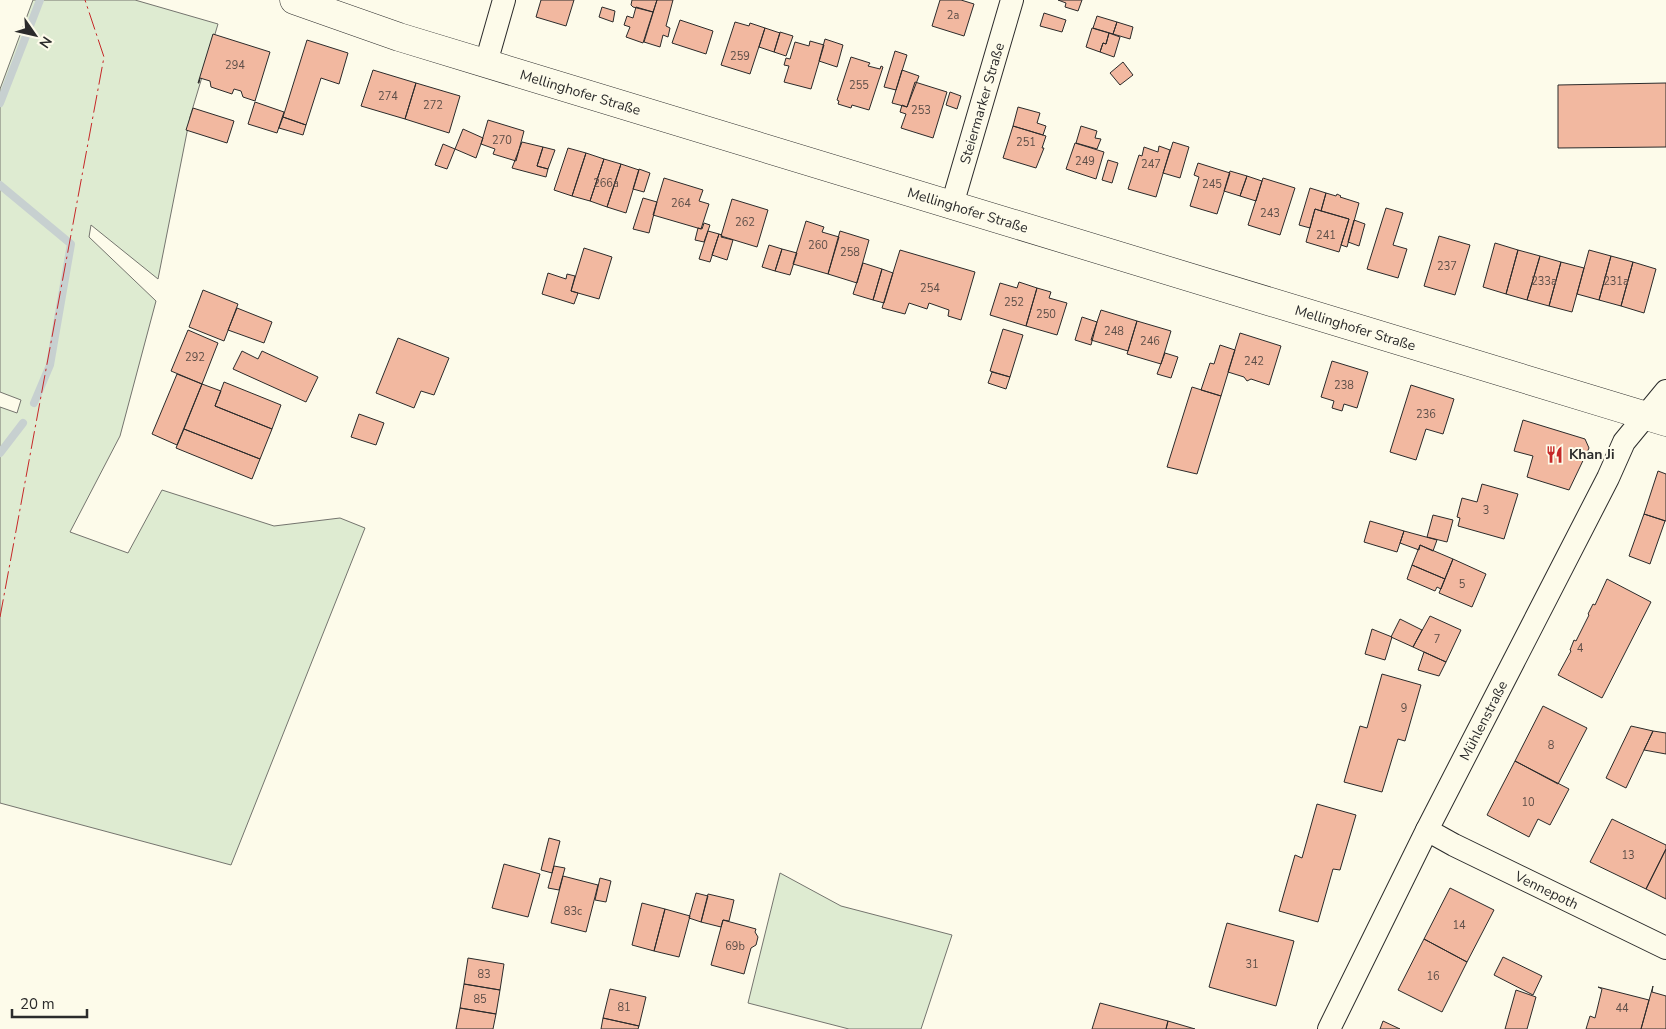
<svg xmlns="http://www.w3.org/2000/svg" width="1666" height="1029" font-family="'Nunito Sans',sans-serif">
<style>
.green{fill:#deebd1;stroke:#74746e}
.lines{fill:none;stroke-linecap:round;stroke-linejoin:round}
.stream{stroke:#c7d0d0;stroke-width:8}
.building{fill:#f2b8a0;stroke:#2b2b2b}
.minor-casing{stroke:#2b2b2b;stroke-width:24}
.secondary-casing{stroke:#2b2b2b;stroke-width:29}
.minor{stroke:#fdfbea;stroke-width:22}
.secondary{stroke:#fdfbea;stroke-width:28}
.power{stroke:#c62828;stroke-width:1;stroke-dasharray:18 4 2.5 4;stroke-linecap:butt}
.labels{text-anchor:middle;stroke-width:4;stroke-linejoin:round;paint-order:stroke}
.number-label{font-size:11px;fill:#5d4e48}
.street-label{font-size:14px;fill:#2b2b2b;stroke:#fdfbea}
.poi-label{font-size:14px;font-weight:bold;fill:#2b2b2b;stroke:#fdfbea;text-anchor:start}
</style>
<rect width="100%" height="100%" fill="#fdfbea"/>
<path class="green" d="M33,0h102l83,24 -28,93 -32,162 -67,-54 -2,12 67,64 -36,135 -50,96 58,21 34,-63 112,36 66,-8 25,10 -134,337 -231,-62v-396l17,6 4,-13 -21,-8v-303z
M780,873l61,33 111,29 -31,94h-72l-101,-26z"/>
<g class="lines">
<path class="stream" d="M0,103l40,-103
M0,185l71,59 -21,121 -16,38
M0,453l23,-30"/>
</g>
<path class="building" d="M541,0h33l-8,26 -30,-9z
M632,0h25l-4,12 -20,-5 -2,-2z
M657,0h16l-7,26 4,2 -2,9 -5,-2 -3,12 -16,-5z
M940,0h21l13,4 -10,32 -32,-10z
M1058,0h24l-4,11 -13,-4 1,-4z
M602,7l13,4 -2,11 -14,-5z
M636,7l17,5 -10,31 -17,-6 4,-10 -6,-2 3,-9 6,2z
M1044,13l22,7 -4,12 -22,-6z
M1097,16l20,6 -4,12 -20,-6z
M680,20l33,11 -7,23 -34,-11z
M735,22l14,4 1,-3 15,5 -15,46 -29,-9z
M1117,22l16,5 -3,12 -17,-5z
M765,28l15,5 -6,19 -15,-5z
M1092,28l17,5 -3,11 -3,-1 -3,9 -14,-5z
M780,32l13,4 -7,20 -12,-4z
M1109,33l11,4 -6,20 -14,-5 3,-9 3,1z
M213,34l57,18 -15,49 -12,-4 -2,-6 -7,-2 -2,5 -21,-7 -1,-6 -10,-3 -1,5h-1z
M825,39l18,6 -6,22 -18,-6z
M307,40l41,13 -9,31 -18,-6 -15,47 -23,-8z
M810,41l14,4 -13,44 -27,-7 5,-16 -5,-1 2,-7 4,1 5,-17 14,4z
M895,51l12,4 -11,35 -12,-3z
M851,57l19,6 -2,3 12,3 1,-3 2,1 -14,43 -17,-5 -1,3 -13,-4 1,-3 -2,-1z
M1123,62l10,13 -13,10 -10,-12z
M373,70l43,13 -11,36 -44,-13z
M902,70l17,6 -12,31 -15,-4z
M915,82l32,10 -14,46 -32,-10 5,-14 -6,-2 2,-7 5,2z
M416,83l44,13 -11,37 -44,-14z
M1666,83v64l-108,1v-63z
M950,92l11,4 -4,13 -11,-4z
M255,102l29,10 -7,21 -29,-9z
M1018,107l22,6 -3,10 9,3 -3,9 -30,-9z
M193,108l41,13 -7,22 -41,-13z
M283,117l23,8 -3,10 -24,-7z
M488,120l36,11 -8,30 -23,-7 2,-5 -14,-5z
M1013,126l33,10 -4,12h2l-8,20 -33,-10z
M1081,126l16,5 -2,7 6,1 -4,10 -21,-6z
M463,129l20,9 -7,20 -21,-9z
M522,142l21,5 -6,19 11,3 -2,8 -34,-9z
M1173,142l16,5 -9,31 -17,-5z
M1075,143l29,9 -8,27 -30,-10z
M443,144l12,5 -8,20 -12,-4z
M1159,146l11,4 -14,47 -28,-8 11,-34 3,1 2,-9 14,5z
M543,147l12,3 -7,19 -11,-3z
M568,148l18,5 -14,43 -18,-6z
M586,153l18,6 -14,42 -18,-5z
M604,159l17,5 -14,43 -17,-6z
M1108,160l10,3 -6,20 -10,-3z
M1198,163l32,10 -13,41 -27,-8 9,-29 -5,-2z
M621,164l18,6 -13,43 -19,-6z
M639,169l11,4 -6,19 -11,-3z
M1230,171l17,5 -7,20 -16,-5z
M1247,176l15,5 -6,20 -16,-5z
M664,178l39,12 -4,11 10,3 -8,25 -48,-14z
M1263,178l32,10 -15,47 -32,-10z
M1310,188l16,5 -5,18 -6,-2 -5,19 -11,-3z
M1326,193l10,3 1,-2 4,2 -1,1 19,6 -12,44 -6,-2 8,-26 -28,-8z
M643,198l14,4 -8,31 -16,-4z
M732,199l36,11 -11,37 -36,-11z
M1386,208l17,5 -10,32 14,4 -9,29 -31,-9z
M1315,209l34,10 -10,33 -33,-10z
M1354,220l11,4 -6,22 -11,-4z
M806,221l18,6 -2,5 17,5 -11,37 -35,-10z
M704,223l6,2 -6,17 -9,-2 3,-12 4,1z
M708,231l11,3 -9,28 -11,-3z
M840,231l29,9 -12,43 -29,-9z
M719,234l3,1 -1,2 12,3 -6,20 -15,-5z
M1439,236l31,9 -15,50 -31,-9z
M1495,243l23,7 -12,44 -23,-7z
M769,245l13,4 -7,22 -13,-4z
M584,248l28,9 -13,42 -28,-8z
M782,249l15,4 -7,22 -15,-4z
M900,250l75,22 -14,48 -13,-4 1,-6 -20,-7 -2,6 -18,-6 -4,11 -23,-6z
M1518,250l22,6 -13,44 -21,-6z
M1589,250l22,6 -12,44 -22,-6z
M1540,256l21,6 -12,44 -22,-6z
M1611,256l22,6 -12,44 -22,-6z
M1561,262l23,6 -12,44 -23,-6z
M1633,262l23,7 -12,44 -23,-7z
M863,263l19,6 -9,31 -20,-6z
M882,269l11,4 -9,30 -11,-3z
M548,273l18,6 1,-5 8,2 -4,15 7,2 -4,11 -32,-10z
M1019,282l18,6 -11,38 -36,-11 10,-32 17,5z
M1037,288l14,4 -2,6 18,5 -10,32 -31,-9z
M203,290l35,14 -14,37 -35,-14z
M237,308l35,14 -8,21 -36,-13z
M1101,310l36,11 -9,30 -37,-11z
M1082,317l15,5 -6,23 -16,-5z
M1137,321l34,10 -10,33 -34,-10z
M1003,329l20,6 -13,42 -20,-6z
M188,330l30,13 -16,41 -31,-13z
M1240,333l41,13 -12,39 -18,-6 -4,2 -3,-4 -16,-5z
M398,338l51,20 -15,37 -13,-4 -7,17 -38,-15z
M1220,345l15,5 -14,46 -20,-6 9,-27 4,1z
M242,351l16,8 4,-8 56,26 -12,25 -73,-33z
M1165,353l13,4 -7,21 -14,-4z
M1332,361l36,11 -11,36 -13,-4 -2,7 -10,-3 2,-7 -13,-4z
M992,372l18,5 -4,12 -18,-6z
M177,374l25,10 -25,61 -25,-11z
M224,382l57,23 -9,24 -57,-23z
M202,384l19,7 -6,15 57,23 -12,30 -76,-30z
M1411,385l43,14 -11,35 -17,-5 -10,31 -26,-8z
M1192,387l29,9 -24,78 -30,-7z
M359,414l25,9 -8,22 -25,-8z
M1523,420l62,19 4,9 -20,42 -42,-13 6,-21 -19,-5z
M184,429l76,30 -8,20 -76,-31z
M1658,471l8,3v47l-22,-7z
M1482,484l36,10 -14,45 -46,-13 2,-8 -3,-1 5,-19 15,4z
M1644,514l21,7 -15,43 -21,-8z
M1433,515l20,5 -6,22 -20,-5z
M1370,521l34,10 -7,21 -33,-10z
M1404,531l33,9 -4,11 -13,-6 -1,5 -19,-7z
M1420,545l33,14 -8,20 -33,-14z
M1453,559l33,15 -14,33 -33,-14z
M1412,565l33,14 -4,10 -4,-2 -2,4 -28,-12z
M1607,579l44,23 -49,96 -44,-23 13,-24 -1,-1 4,-10 2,1 13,-26 -1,-1 5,-10 2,1z
M1430,616l31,14 -15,32 -33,-15z
M1400,619l22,11 -9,17 -22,-10z
M1372,629l20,8 -7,23 -20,-6z
M1424,652l22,10 -7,14 -21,-6z
M1382,674l39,11 -16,56 -7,-2 -16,53 -38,-10 16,-56 7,2z
M1543,706l44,22 -29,56 -43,-23z
M1631,726l22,5 -27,57 -20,-10z
M1653,731l13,2v21l-22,-4z
M1515,761l54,28 -19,36 -12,-6 -9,18 -42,-22z
M1317,804l39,11 -16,55 -7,-1 -15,53 -39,-11 16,-56 7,3z
M1612,819l54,26v4l-20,40 -56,-27z
M549,838l11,3 -8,32 -11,-3z
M1666,849v50l-20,-10z
M504,864l36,10 -12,43 -36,-9z
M554,866l11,2 -6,22 -11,-2z
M563,876l35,9 -12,47 -35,-9z
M600,878l11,3 -5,21 -11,-2z
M1450,888l44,22 -27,52 -43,-23z
M696,893l12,3 -7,26 -12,-4z
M708,894l26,6 -5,21 -6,-1 -2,7 -20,-5z
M642,903l23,6 -11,42 -22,-6z
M665,909l25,7 -11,41 -25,-6z
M723,920l33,9 -1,3 3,5 -2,8 -5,3 -7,26 -33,-9z
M1227,923l67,18 -18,65 -67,-19z
M1424,939l43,23 -25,50 -44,-22z
M1503,957l39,19 -9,19 -39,-20z
M468,958l36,6 -4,26 -36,-6z
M464,984l36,6 -4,24 -36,-6z
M1653,986l-1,6 14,4v33h-25z
M1598,987l51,13 -8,29h-55l4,-13 5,2 7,-29z
M610,989l36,8 -7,29 -36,-8z
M1516,990l20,7 -9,32h-22z
M1100,1003l68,18 -2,8h-74z
M460,1008l36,6 -3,15h-37z
M603,1018l36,8 -1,3h-37z
M1168,1021l27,8h-29z
M1383,1021l17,8h-20z"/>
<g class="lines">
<defs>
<g id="minor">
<path d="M486,63l18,-63"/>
<path id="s1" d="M952,205l60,-205"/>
<path id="s2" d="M1427,830l27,15 212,103"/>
<path id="s3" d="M1329,1029l98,-199 181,-352 16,-36 42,-51"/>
</g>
<g id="secondary">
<path id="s4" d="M294,0l105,37 1267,385"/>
</g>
</defs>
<use href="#minor" class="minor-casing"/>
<use href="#secondary" class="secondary-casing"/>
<use href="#minor" class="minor"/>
<use href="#secondary" class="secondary"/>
<path class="power" d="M0,617l104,-560 -19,-57"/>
</g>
<defs>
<symbol id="restaurant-bare" viewBox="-9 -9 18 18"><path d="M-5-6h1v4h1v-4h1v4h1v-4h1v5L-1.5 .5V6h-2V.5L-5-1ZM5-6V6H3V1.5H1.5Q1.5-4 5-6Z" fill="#c62828" stroke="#fdfbea" stroke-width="2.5" paint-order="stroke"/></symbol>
</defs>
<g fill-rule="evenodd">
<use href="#restaurant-bare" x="1542" y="442" width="25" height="25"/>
</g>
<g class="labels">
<g class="number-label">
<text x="953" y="19">2a</text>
<text x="740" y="60">259</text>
<text x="235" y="69">294</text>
<text x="859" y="89">255</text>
<text x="388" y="100">274</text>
<text x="433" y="109">272</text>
<text x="921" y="114">253</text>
<text x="502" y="144">270</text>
<text x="1026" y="146">251</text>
<text x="1085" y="165">249</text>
<text x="1151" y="168">247</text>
<text x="606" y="187">266a</text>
<text x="1212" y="188">245</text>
<text x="681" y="207">264</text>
<text x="1270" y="217">243</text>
<text x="745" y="226">262</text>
<text x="1326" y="239">241</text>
<text x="818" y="249">260</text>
<text x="850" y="256">258</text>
<text x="1447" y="270">237</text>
<text x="1544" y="285">233a</text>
<text x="1616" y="285">231a</text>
<text x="930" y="292">254</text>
<text x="1014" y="306">252</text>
<text x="1046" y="318">250</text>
<text x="1114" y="335">248</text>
<text x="1150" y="345">246</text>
<text x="195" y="361">292</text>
<text x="1254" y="365">242</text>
<text x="1344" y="389">238</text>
<text x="1426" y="418">236</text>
<text x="1486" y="514">3</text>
<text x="1462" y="588">5</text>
<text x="1437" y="643">7</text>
<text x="1580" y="652">4</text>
<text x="1404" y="712">9</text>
<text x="1551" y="749">8</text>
<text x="1528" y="806">10</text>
<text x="1628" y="859">13</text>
<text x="573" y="915">83c</text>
<text x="1459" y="929">14</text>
<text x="735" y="950">69b</text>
<text x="1252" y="968">31</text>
<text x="484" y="978">83</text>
<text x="1433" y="980">16</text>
<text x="480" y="1003">85</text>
<text x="624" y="1011">81</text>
<text x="1622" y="1012">44</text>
</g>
<g class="street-label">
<text dy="5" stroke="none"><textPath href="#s4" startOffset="301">Mellinghofer Straße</textPath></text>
<text dy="5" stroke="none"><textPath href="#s1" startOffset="106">Steiermarker Straße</textPath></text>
<text dy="5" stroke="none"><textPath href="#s4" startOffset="706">Mellinghofer Straße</textPath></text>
<text dy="5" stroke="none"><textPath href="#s4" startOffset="1111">Mellinghofer Straße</textPath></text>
<text dy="5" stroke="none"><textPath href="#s3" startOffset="345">Mühlenstraße</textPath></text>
<text dy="5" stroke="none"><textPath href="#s2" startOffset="134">Vennepoth</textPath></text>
</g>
<g class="poi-label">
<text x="1569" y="459">Khan Ji</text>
</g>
</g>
<g transform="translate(35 35) rotate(124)" stroke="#fdfbea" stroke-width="4" paint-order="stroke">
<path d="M0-4L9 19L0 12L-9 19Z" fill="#2b2b2b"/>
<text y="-8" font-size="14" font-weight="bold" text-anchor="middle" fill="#2b2b2b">N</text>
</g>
<path d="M12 1009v8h75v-8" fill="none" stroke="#2b2b2b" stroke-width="2.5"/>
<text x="20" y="1009" font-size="15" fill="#2b2b2b" stroke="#fdfbea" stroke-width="4" paint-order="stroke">20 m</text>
</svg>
